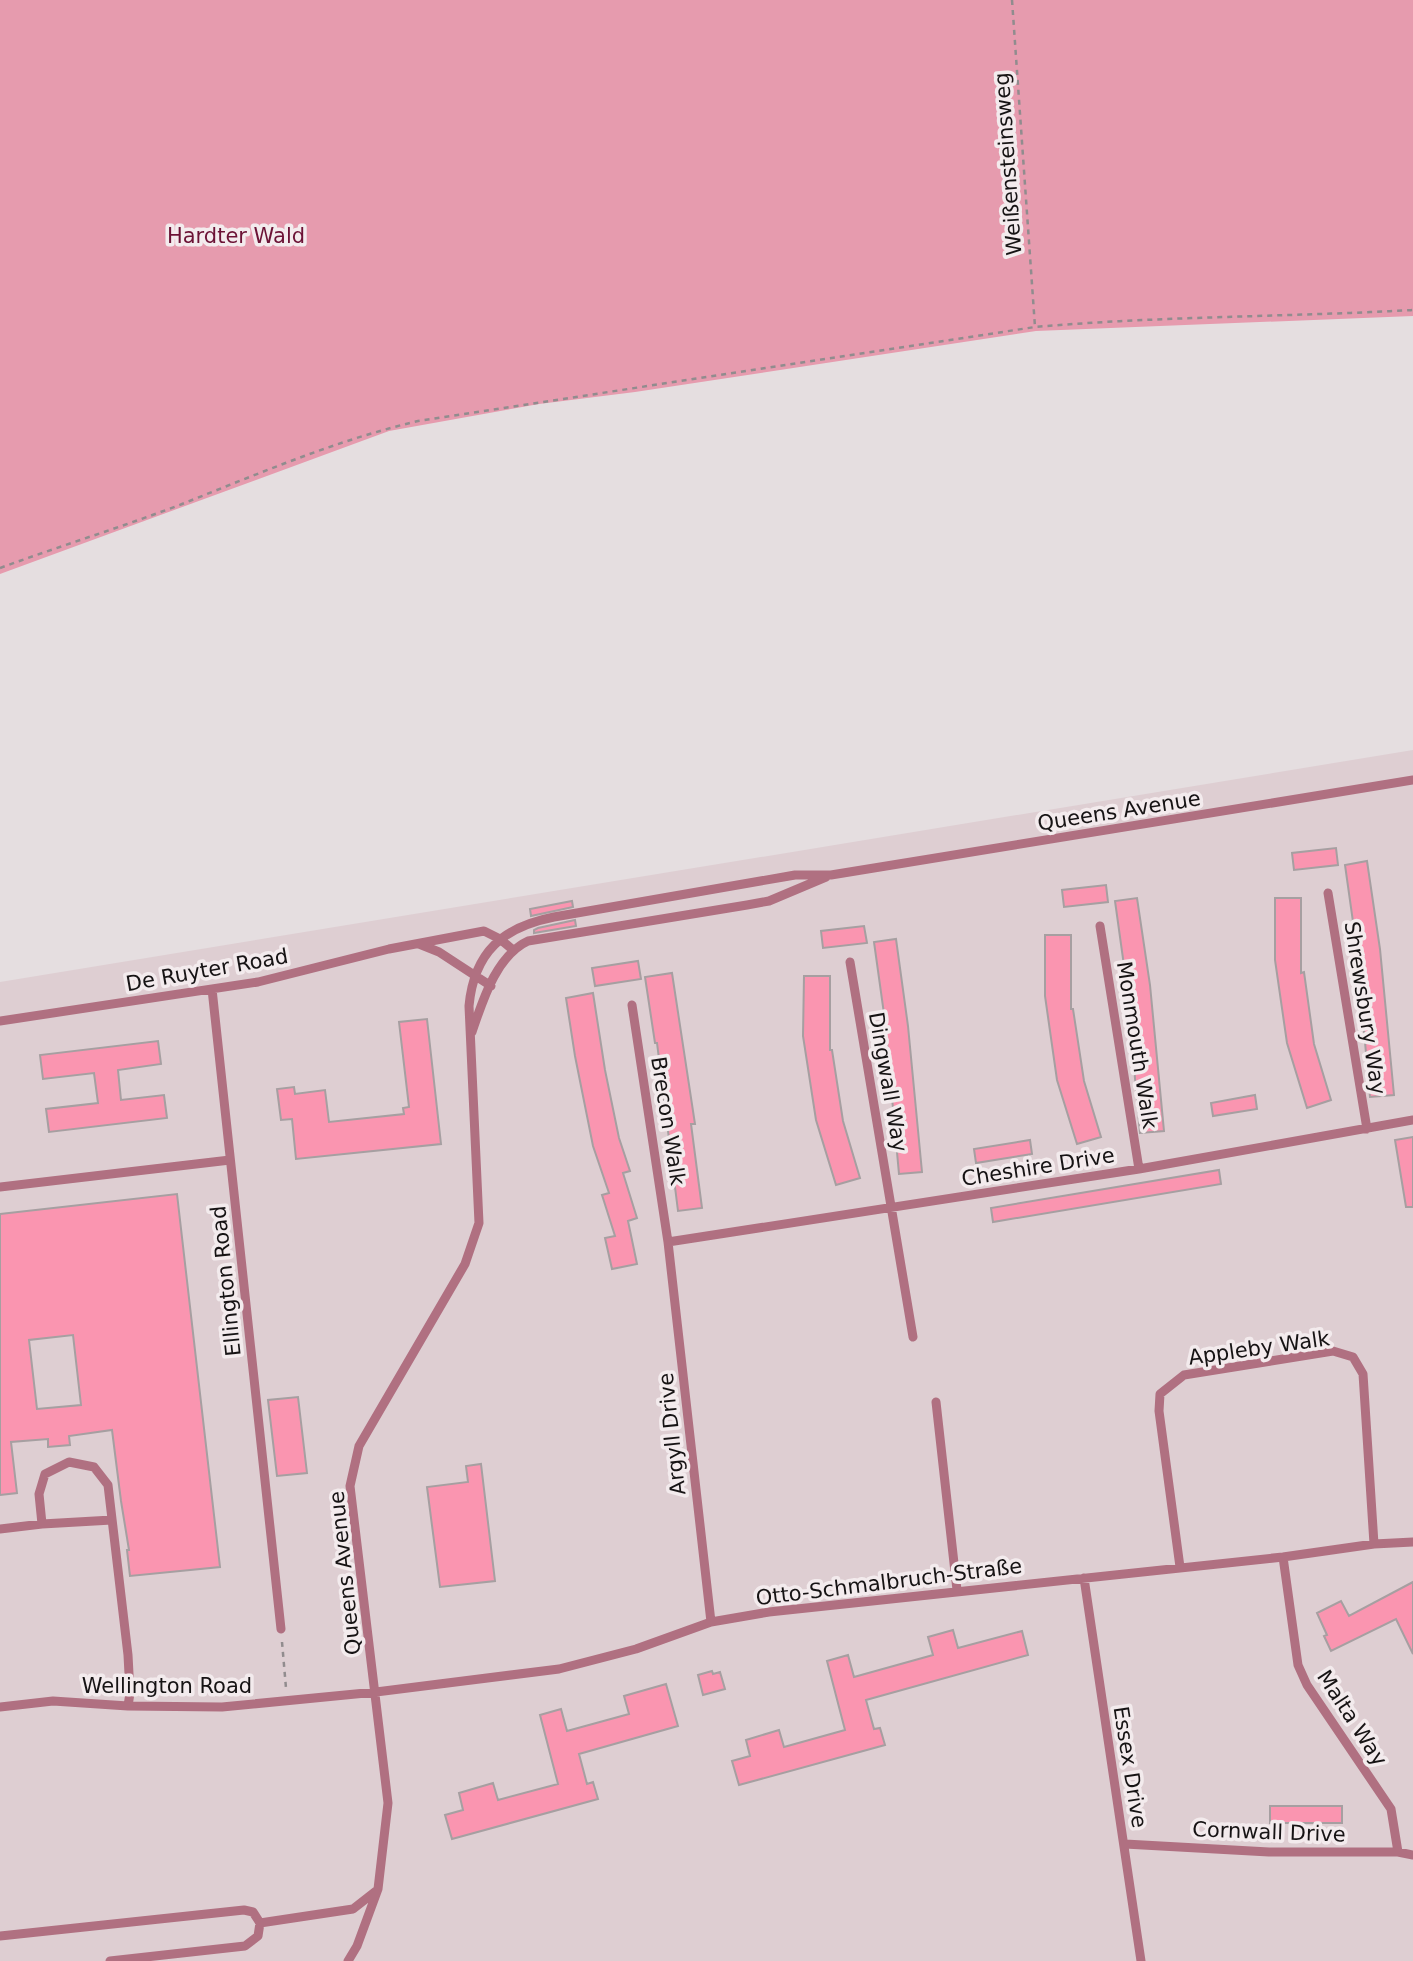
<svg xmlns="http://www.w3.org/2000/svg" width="1413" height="1961" font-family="'DejaVu Sans',sans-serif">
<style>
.built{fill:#deced2}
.green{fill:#e69bae}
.building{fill:#fa95b0;stroke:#a69fa1;stroke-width:2;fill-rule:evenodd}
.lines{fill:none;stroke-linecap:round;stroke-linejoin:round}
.path{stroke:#918c8e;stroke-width:2.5;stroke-dasharray:5 5;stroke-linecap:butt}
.service{stroke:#b07081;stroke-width:9}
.labels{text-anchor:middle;stroke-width:7;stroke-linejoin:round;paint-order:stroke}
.street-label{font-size:21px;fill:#161314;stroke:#f3ebed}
.park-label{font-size:21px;fill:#6c1336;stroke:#f3ebed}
</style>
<rect width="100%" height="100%" fill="#e5dee0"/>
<path class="built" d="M1413,750v1211h-1413v-979z"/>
<path class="green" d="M0,0h1413v316l-377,15 -401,61 -96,12 -150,27 -389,143z"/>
<path class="building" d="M1336,848l2,17 -44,5 -2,-17z
M1367,861l13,88 14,146 -24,2 -14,-154 -11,-78z
M1106,885l2,17 -44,5 -2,-17z
M1137,898l13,87 14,146 -24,2 -14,-153 -11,-79z
M1275,898h26v75l3,-1 10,72 17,56 -24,8 -20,-65 -12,-83z
M572,901l1,6 -42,9 -1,-7z
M575,920l1,6 -42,7v-3l4,-2z
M864,926l3,17 -44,5 -2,-17z
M1045,935h26v74h2l11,72 17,56 -24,7 -20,-64 -12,-84z
M896,939l12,87 14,146 -23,2 -14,-153 -11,-79z
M638,961l3,18 -46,7 -3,-18z
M672,973l23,151h-4l11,84 -24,3 -21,-168h-2l-10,-66z
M804,976h26v74h2l11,71 17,57 -24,7 -20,-65 -13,-84z
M593,993l12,77 14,68 11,33 -7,2 14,45 -9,3 9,43 -25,5 -7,-31 10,-2 -13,-41 7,-2 -16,-47 -18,-90 -9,-58z
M427,1019l14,125 -145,15 -4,-40 -11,1 -4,-31 17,-2 1,7 30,-4 4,32 75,-8 -1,-6 6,-1 -10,-85z
M158,1041l3,23 -43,6 3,30 43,-5 3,23 -118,14 -3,-23 52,-6 -4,-30 -51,6 -3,-24z
M1255,1095l2,14 -44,7 -2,-13z
M1413,1137v70h-7l-11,-67z
M1030,1140l2,14 -56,9 -2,-14z
M1219,1170l2,14 -228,38 -2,-14z
M177,1194l43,373 -90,9 -3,-26h2l-8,-49 -9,-71 -43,6 1,9 -22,2v-8l-37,3 6,51 -17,2v-281zM73,1335l8,70 -44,4 -8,-69z
M298,1397l9,76 -30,3 -9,-76z
M481,1464l14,117 -55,6 -13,-100 41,-5 -2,-16z
M1413,1582v72l-17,-35 -65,32 -7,-15 3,-1 -10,-22 24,-12 8,15z
M953,1630l5,18 64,-17 6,24 -162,45 8,29 6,-1 5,17 -146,40 -7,-24 18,-5 -4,-16 33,-10 5,17 61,-17 -18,-69 21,-6 6,22 79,-22 -5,-18z
M712,1671l1,3 7,-2 5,17 -22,6 -5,-20z
M666,1684l12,42 -99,28 8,30 6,-2 5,17 -146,40 -7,-24 18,-5 -4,-17 34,-10 5,17 60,-16 -18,-69 21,-6 6,22 62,-17 -5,-18z
M1270,1806h72v17h-72z"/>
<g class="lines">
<path class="path" d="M1012,0l23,327
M0,568c60,-22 122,-41 182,-64 78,-31 155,-64 236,-83l617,-94c126,-11 252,-10 378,-17
M282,1642l4,46"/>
<path class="service" d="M1328,893l39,236
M1100,926l39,243
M419,944l20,8 52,34
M850,962l63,375
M212,989l69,640
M632,1005l36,237 43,380
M0,1021l258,-39 131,-33 95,-18 16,8 13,11
M472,1032c11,-32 24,-76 56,-91l219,-36 22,-4 57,-24
M0,1187l230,-27
M668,1242l471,-73 274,-49
M936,1402l21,188
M42,1524l70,-4
M0,1529l42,-5 -3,-30 6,-20 24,-12 25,5 14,18 20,170 2,38 -2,13
M1283,1557l15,108 9,20 84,124 7,43
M1180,1567l-21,-156 1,-17 24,-19 149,-24 20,6 10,17 11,170
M1084,1578l57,383
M0,1707l53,-6 75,5 94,1 154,-15 183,-23 77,-20 75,-27 58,-10 514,-55 91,-13 39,-2
M1125,1844l144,8h129l15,3
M260,1923l93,-14 23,-18
M0,1936l244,-26 9,2 7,11 -2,13 -13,10 -135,15
M348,1961l9,-15 21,-57 10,-86 -38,-317 9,-40 106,-182 14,-41 -10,-217c5,-54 34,-79 85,-89l241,-42h36l582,-95"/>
</g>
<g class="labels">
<g class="street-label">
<text transform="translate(1008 164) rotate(-94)" y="7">Weißensteinsweg</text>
<text transform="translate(1119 811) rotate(-9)" y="7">Queens Avenue</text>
<text transform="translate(207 970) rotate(-10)" y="7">De Ruyter Road</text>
<text transform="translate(1365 1008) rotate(81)" y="7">Shrewsbury Way</text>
<text transform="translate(1137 1045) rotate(81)" y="7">Monmouth Walk</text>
<text transform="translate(888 1082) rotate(80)" y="7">Dingwall Way</text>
<text transform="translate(668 1121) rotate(81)" y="7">Brecon Walk</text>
<text transform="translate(1038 1167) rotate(-9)" y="7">Cheshire Drive</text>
<text transform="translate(226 1281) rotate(-96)" y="7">Ellington Road</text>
<text transform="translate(1259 1348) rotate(-8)" y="7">Appleby Walk</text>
<text transform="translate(672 1434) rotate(-96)" y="7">Argyll Drive</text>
<text transform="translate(345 1573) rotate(-96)" y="7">Queens Avenue</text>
<text transform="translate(889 1582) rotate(-7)" y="7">Otto-Schmalbruch-Straße</text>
<text x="167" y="1693">Wellington Road</text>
<text transform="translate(1352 1718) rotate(57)" y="7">Malta Way</text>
<text transform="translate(1130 1767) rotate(81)" y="7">Essex Drive</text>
<text transform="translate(1269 1832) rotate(2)" y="7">Cornwall Drive</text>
</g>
<g class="park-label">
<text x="236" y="243">Hardter Wald</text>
</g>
</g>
</svg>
